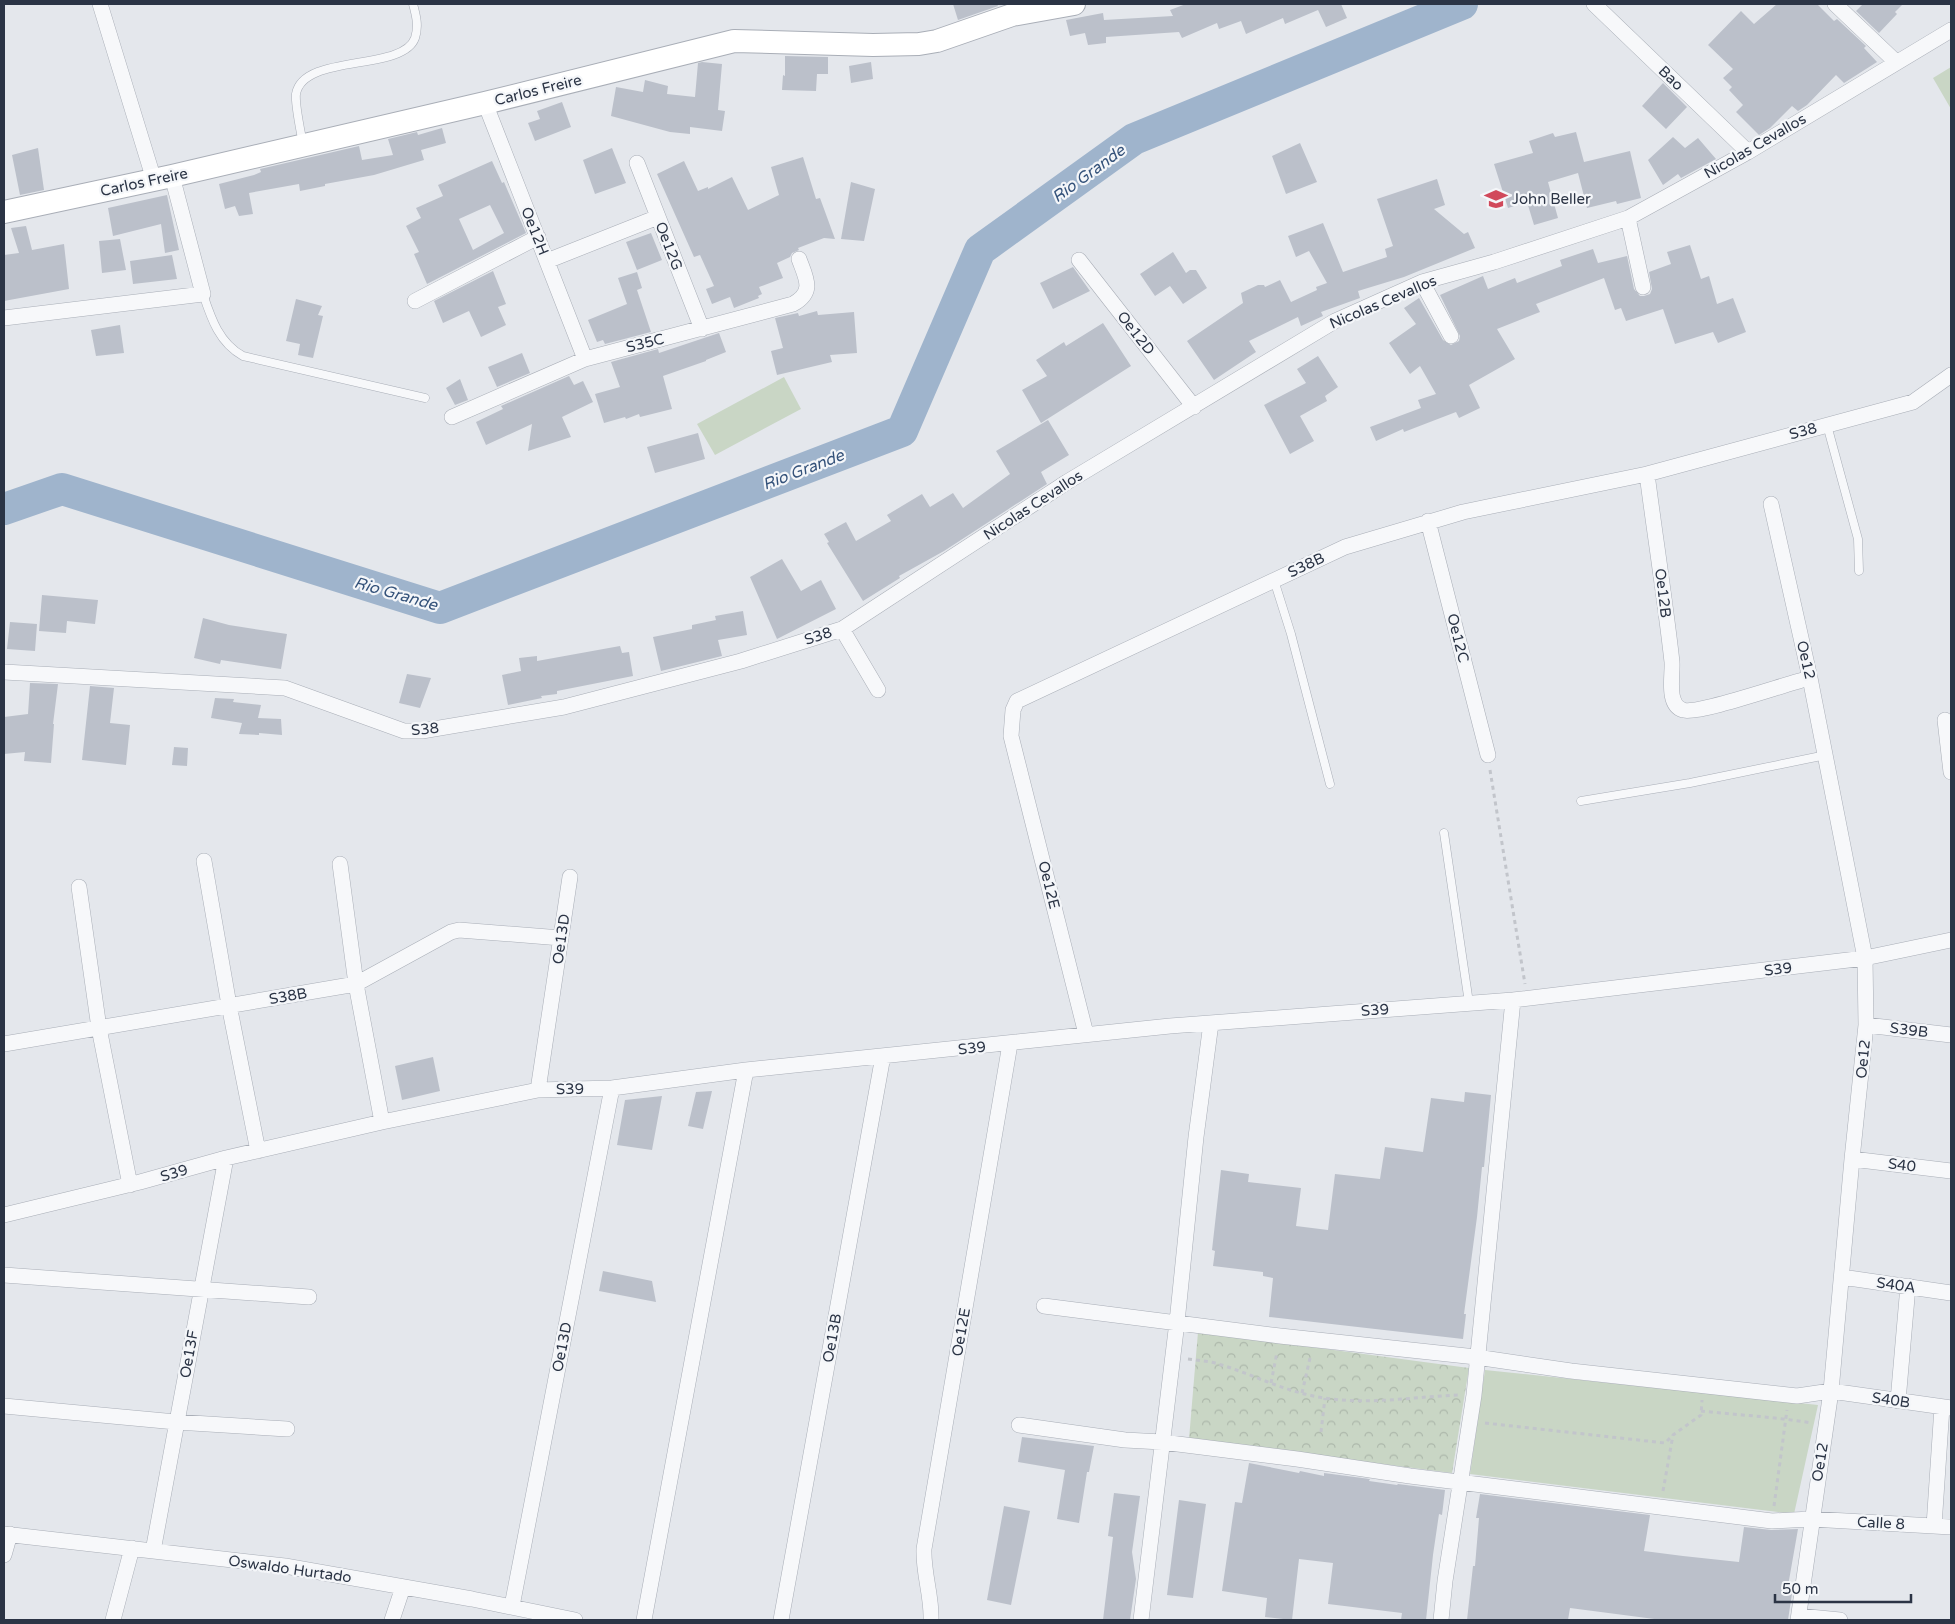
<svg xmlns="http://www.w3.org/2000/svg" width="1955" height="1624" font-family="'Varela Round',sans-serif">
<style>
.park{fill:url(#park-crowns)}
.pitch{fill:#c9d6c5}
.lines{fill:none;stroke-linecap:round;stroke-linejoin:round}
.river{stroke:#9fb4cc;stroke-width:32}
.building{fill:#bbc0ca;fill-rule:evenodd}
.lane-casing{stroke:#a9aeb7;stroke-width:9}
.street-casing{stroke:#a9aeb7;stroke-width:16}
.secondary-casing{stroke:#a9aeb7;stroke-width:24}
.path{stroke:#c2c5cb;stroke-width:3;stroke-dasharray:4 4;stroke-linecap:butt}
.lane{stroke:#f7f8fa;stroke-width:8}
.street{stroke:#f7f8fa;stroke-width:15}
.secondary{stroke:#fff;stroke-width:22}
.labels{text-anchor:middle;stroke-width:4.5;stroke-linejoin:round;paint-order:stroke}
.street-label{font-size:15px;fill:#2b3445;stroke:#f4f6f9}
.poi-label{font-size:15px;fill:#2b3445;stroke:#f4f6f9;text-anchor:start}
.water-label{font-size:16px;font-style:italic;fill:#34527a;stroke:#f4f6f9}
</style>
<defs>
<pattern id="park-crowns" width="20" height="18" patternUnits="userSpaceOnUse" patternTransform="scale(1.25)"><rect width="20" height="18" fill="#c9d6c5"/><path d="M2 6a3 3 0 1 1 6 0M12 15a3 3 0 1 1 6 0" fill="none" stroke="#adb8ab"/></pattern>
</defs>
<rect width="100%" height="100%" fill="#e4e7ec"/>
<path class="park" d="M1198,1332l271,36 -17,105 -263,-34z"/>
<path class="pitch" d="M1951,67v42l-18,-31z
M784,377l17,32 -86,46 -18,-31z
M1485,1370l333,35 -24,109 -324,-40z"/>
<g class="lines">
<path class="river" d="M4,509l58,-20 378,119 462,-177 78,-181 154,-111 328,-135"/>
</g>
<path class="building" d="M953,4h44l1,2 -40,14z
M1186,4h155l6,14 -21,9 -8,-17 -33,14 -2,-6 -37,16 -5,-13 -22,8 -2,-6 -35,15 -3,-6 -73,5v6l-18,2 -3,-12 -15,3 -4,-16 37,-7 1,7 69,-4 -3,-6z
M1777,4h40l17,17 3,-2 29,27 -2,2 13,14 -33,21 -8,-8 -29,30 -9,6 -6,-5 -22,22 -11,7 -23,-23 7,-7 -14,-15 3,-3 -9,-9 10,-9 -25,-24 33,-34 13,13z
M1863,4h40l-8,8 2,2 -18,19 -23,-22z
M785,56l43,1v17h-11l-1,17 -34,-1 1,-15 2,1z
M702,62l20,2 -4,46 7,1 -3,20 -32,-4v7l-20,-2 -59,-16 5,-29 27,5 2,-12 23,6 -1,8 28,3 3,-34z
M871,62l2,17 -22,4 -2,-17z
M1663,83l24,24 -21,22 -24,-23z
M562,102l9,25 -36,14 -7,-18 12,-4 -3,-8z
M442,128l4,15 -25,7 3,10 -50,15 -49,9v2l-25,5 -1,-7 -50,9 4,21 -14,2 -4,-10 -10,3 -6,-25 35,-9 7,-3 -1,-3 99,-23 3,14 31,-5 -5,-16 29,-7 1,3z
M1576,132l8,30 46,-11 11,47 -24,6 -1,-3 -29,7 -9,-35 -30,9 10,36 -24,7 -7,-23 -19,6 -14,-44 39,-11 -4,-12 24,-8 2,4z
M1673,137l12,11 13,-10 18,21 -35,19 -3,-4 -15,11 -15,-25z
M1300,143l17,39 -31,12 -14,-38z
M38,148l6,42 -24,5 -8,-40z
M612,148l14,35 -31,11 -12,-34z
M803,157l13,42 4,-1 15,41 -11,-1 -26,10 1,2 -7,3 -2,4 -13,6 6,15 -24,9 3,7 -4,2 1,2 -25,10 -4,-11 -18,7 -6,-15 8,-3 -14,-31 -6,2 -37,-83 27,-13 14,30 10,-4v2l24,-12 16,33 31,-15 -8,-28z
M492,161l10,22 2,-1 22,51 -99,51 -13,-30 5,-2 -13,-26 15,-8 -5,-10 27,-12 -5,-11zM490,205l14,28 -31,17 -14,-31z
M1437,179l8,26 -11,4 30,25 4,-2 7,16 -71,29 -46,14 2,7 -39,14 2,4 -22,10 -3,-9 -49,24 7,11 -42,28 -27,-39 56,-38 -2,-10 17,-8h6l1,2 15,-7 11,22 26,-12 -1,-3 11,-4 -18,-32 -13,6 -8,-21 35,-13 20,49 44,-15 -2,-8 8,-3 -16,-47z
M851,182l24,7 -11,52 -23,-2z
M167,195l12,55 -14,3 -4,-29 -48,12 -5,-28z
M26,226l6,24 32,-6 5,45 -65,12v-46l15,-2 -8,-25z
M651,233l11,27 -25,10 -11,-28z
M120,239l6,31 -24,3 -3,-32z
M1690,245l11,34 8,-3 8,28 16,-6 13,34 -28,11 -5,-11 -38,12 -12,-35 -37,12 -5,-13 -6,2 -11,-32 -68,26 4,8 -43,17 18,30 -46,26 11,23 -21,10 -3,-6 -52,20 -1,-3 -27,12 -6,-14 51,-19 -3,-8 18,-6 -16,-28 -10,8 -21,-31 27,-19 -12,-16 15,-10 24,42 8,5 8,-4 1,-5 -20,-41 43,-19 5,13 27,-11 2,5 45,-17 -2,-6 33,-11 5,14 29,-7 7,33 6,7h4l6,-2 2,-5 -3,-17 22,-8 -4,-12z
M1173,252l13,21 4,-3h6l11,18 -24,16 -13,-18 -15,10 -15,-22z
M172,255l5,24 -44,5 -3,-23z
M1073,267l17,24 -37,18 -13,-26z
M493,271l13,33 -8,3 8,18 -25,12 -12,-26 -26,12 -9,-22z
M637,272l5,16 -5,2 14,42 -46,12 -2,-4 -6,2 -9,-22 39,-16 -9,-26z
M296,299l26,7 -4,9 5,1 -10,42 -15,-3 2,-11 -14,-3z
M817,311l1,4 36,-3 3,41 -27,2 2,7 -55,13 -6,-24 12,-3 -8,-30 23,-5 1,3z
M1103,323l28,43 -90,57 -19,-33 25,-14 -11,-16 28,-18 2,4z
M120,325l4,28 -28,3 -5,-26z
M719,333l7,19 -20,8v1l-43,15 9,33 -32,8 -1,-3 -13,5 -1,-2 -21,6 -9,-29 25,-7 -9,-25 47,-13 1,4z
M522,353l8,20 -33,14 -9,-20z
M1318,356l20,31 -13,9 2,5 -27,15 14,25 -24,13 -26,-49 42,-22 -9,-14z
M569,376l5,9 9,-4 10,21 -31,15 9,20 -43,14 4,-27 -46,21 -10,-23 27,-13 -2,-3z
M460,379l8,21 -13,5 -9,-17z
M1048,420l21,35 -28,17 6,12 -103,67 -45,25 1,2 -37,23 -36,-58 2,-1 -5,-8 22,-12 10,19 35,-20 -4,-6 35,-21 8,13 23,-14 10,15 47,-34 -14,-23z
M698,433l7,26 -50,14 -8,-26z
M782,559l19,32 20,-11 15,29 -59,30 -27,-62z
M42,595l56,5 -3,24 -28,-3 -1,12 -27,-2z
M743,611l4,24 -29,5 4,16 -61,15 -8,-34 39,-8v-4l24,-5 -1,-4z
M203,618l26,7 58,9 -6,35 -60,-9 -1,4 -26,-6z
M10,622l27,2 -2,27 -28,-2z
M620,646l2,7 7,-1 4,24 -76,15v3l-16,2 1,2 -34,7 -6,-30 19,-4 -2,-13 18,-2v5z
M407,674l24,4 -11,30 -21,-5z
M30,683l28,1 -5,40h1l-3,39 -27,-2 1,-9 -21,2v-37l24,-3z
M90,686l24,2 -4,35 20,2 -4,40 -44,-5z
M215,698l19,1 -1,3 28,3 -3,13 23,1 1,16 -23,-2v2l-20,-1 3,-11 -31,-5z
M174,747l14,1 -1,18 -15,-1z
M433,1057l7,34 -38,9 -7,-34z
M712,1091l-9,38 -15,-3 8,-34z
M1465,1092l26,3 -7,72h-2l-5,50 -13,97h2l-3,25 -194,-22 4,-39 -10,-2v-4l-50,-6 2,-15 -3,-1 9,-80 28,4 -1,8 53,6 -5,38 32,4 7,-56 45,5 5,-32 38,5 8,-54 33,4z
M662,1096l-10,54 -35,-5 8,-45z
M603,1271l49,10 4,21 -57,-11z
M1022,1437l72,9 -5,26h-2l-8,51 -22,-4 8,-49 -47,-8z
M1249,1463l50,10 1,-2 24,5v-3l46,6 -1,2 28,4 1,-1 47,6 -3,25 -3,-1 -6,41 -7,65h-25l1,-7 -74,-9 5,-41 -34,-4 -7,61 -27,-3 2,-19 -45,-7 13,-89 7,1z
M1114,1493l26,3 -8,56 4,27 -6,41h-27l10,-83 -5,-1z
M1480,1494l170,21 -6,36 39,5 56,6 5,-35 27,3 27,-1 -10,57 5,1 -5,33h-126l-92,-12 -2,12h-101l6,-54h2l4,-48h-3z
M1179,1500l27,4 -13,94 -26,-3z
M1004,1506l26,5 -19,94 -24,-5z"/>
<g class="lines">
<defs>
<path id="lane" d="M303,144c-2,-10 -8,-42 -7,-50 7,-41 107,-22 119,-56 4,-12 1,-23 -2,-34
M203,294c8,24 16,49 40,62l182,42
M1827,425l31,114 1,32
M1274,580l17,54 39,150
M1581,801l109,-18 136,-28
M1444,833l25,170"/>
<path id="street" d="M100,4l54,176
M1594,4l154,148
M1835,4l61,58
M485,103l100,256
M637,163l65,166
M1628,218l15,69
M1079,260l115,147
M547,261l111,-44
M1422,282l29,54
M415,301l123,-64
M4,318l199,-24 -31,-118
M452,417l133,-58 208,-55c22,-12 13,-26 6,-45
M1647,474c8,62 18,125 25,188 1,13 -6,43 11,48 15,5 105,-27 127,-32
M1771,504l39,174 55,280 1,67 -14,134 -21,232 -33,229
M1428,521l60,234
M842,629l36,61
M4,672l281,16 119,43h18l142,-24 177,-46 101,-32 225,-147 268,-161 87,-39 72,-20 134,-44 120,-66 203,-122
M1945,720l6,52
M204,861l25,144 29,146
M340,864l16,120 26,138
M79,887l20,141 31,157
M1866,1025l85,10
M1086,1034l-75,-298 2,-26 4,-9 328,-154 118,-35 184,-38 266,-72 38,-27
M4,1044l352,-60 95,-52 8,-2 102,8
M538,1090l32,-213
M1852,1159l99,12
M4,1215l136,-33 86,-24 156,-36 156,-32 74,-2 134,-18 424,-44 343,-26 352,-42 86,-18
M4,1275l305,22
M1842,1277l109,16
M1044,1306l236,30 196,21 95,14 226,25 34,-5 120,17
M1898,1401l10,-115
M4,1406l172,16 111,7
M1019,1425l106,15 37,2 135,17 113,17 362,45 39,-2 140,8
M1934,1526l8,-119
M4,1534l281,32 187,33 103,21
M153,1551l73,-393
M4,1555l6,-21
M512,1606l100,-518
M1799,1616l41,4
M113,1620l19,-72
M392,1620l11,-33
M644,1620l102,-550
M781,1620l102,-564
M931,1620c1,-24 -8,-47 -7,-71l86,-505
M1141,1620l36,-298 19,-185 15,-114
M1441,1620l4,-39 29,-186 39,-395"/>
<path id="secondary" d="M4,212l168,-36 313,-73 249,-62 139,4 46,-1 18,-3 75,-26 62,-11"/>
</defs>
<use href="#lane" class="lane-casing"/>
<use href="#street" class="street-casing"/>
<use href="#secondary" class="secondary-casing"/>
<path class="path" d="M1490,770l35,214
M1188,1359c9,1 18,2 27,4 32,9 62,25 94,32 50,12 99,2 149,0
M1271,1383l6,-31
M1302,1393l8,-35
M1701,1411c37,4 75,6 111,12
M1485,1423l180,20 8,-8
M1321,1432l4,-34
M1663,1491l10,-56 28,-20 1,-15
M1774,1506l13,-96"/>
<use href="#lane" class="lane"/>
<use href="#street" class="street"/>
<use href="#secondary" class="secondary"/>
</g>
<defs>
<symbol id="school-bare" viewBox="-9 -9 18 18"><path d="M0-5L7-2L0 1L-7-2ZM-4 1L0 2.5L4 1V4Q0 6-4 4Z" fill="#d1495b" stroke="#f4f6f9" stroke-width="2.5" paint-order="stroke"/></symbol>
</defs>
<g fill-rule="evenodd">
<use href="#school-bare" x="1480" y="183" width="32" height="32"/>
</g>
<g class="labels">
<g class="street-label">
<text transform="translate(1671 78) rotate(44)" y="5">Bao</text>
<text transform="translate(538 90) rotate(-14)" y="5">Carlos Freire</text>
<text transform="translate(1755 146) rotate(-30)" y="5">Nicolas Cevallos</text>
<text transform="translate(144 182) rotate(-12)" y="5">Carlos Freire</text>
<text transform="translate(535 231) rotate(68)" y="5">Oe12H</text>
<text transform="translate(669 246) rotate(69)" y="5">Oe12G</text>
<text transform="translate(1383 302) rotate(-23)" y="5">Nicolas Cevallos</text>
<text transform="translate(1136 333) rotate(52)" y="5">Oe12D</text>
<text transform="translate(645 343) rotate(-14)" y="5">S35C</text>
<text transform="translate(1803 431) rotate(-15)" y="5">S38</text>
<text transform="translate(1033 505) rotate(-33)" y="5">Nicolas Cevallos</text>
<text transform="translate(1306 565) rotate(-25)" y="5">S38B</text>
<text transform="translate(1663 593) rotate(83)" y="5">Oe12B</text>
<text transform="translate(818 636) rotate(-18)" y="5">S38</text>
<text transform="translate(1458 638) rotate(76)" y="5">Oe12C</text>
<text transform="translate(1806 660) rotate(77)" y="5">Oe12</text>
<text transform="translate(425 729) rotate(-5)" y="5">S38</text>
<text transform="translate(1049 885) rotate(76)" y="5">Oe12E</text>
<text transform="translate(561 939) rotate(-82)" y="5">Oe13D</text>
<text transform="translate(1778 969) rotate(-7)" y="5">S39</text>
<text transform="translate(288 996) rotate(-10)" y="5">S38B</text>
<text transform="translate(1375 1010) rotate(-4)" y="5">S39</text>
<text transform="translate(1909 1030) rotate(7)" y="5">S39B</text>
<text transform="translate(972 1048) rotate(-6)" y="5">S39</text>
<text transform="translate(1863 1059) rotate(-84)" y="5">Oe12</text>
<text transform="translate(570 1089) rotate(-1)" y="5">S39</text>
<text transform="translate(1902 1165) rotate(7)" y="5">S40</text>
<text transform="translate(174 1173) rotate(-16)" y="5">S39</text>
<text transform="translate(1896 1285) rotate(8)" y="5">S40A</text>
<text transform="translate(961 1332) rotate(-80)" y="5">Oe12E</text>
<text transform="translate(832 1338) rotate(-80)" y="5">Oe13B</text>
<text transform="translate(562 1347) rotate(-79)" y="5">Oe13D</text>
<text transform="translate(189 1354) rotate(-80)" y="5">Oe13F</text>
<text transform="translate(1891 1400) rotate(8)" y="5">S40B</text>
<text transform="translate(1820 1462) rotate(-81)" y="5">Oe12</text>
<text transform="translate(1881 1523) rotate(3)" y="5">Calle 8</text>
<text transform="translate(290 1569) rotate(8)" y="5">Oswaldo Hurtado</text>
</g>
<g class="poi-label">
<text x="1512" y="204">John Beller</text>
</g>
<g class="water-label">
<text transform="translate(1088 173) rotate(-36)" y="6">Rio Grande</text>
<text transform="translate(803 469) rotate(-21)" y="6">Rio Grande</text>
<text transform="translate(396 593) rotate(16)" y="6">Rio Grande</text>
</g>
</g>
<rect width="1955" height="1624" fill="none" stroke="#2b3445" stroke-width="10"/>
<path d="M1775 1594v8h136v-8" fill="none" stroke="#2b3445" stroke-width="2.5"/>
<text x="1782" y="1594" font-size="15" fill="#2b3445" stroke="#f4f6f9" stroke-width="4" paint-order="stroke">50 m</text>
</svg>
